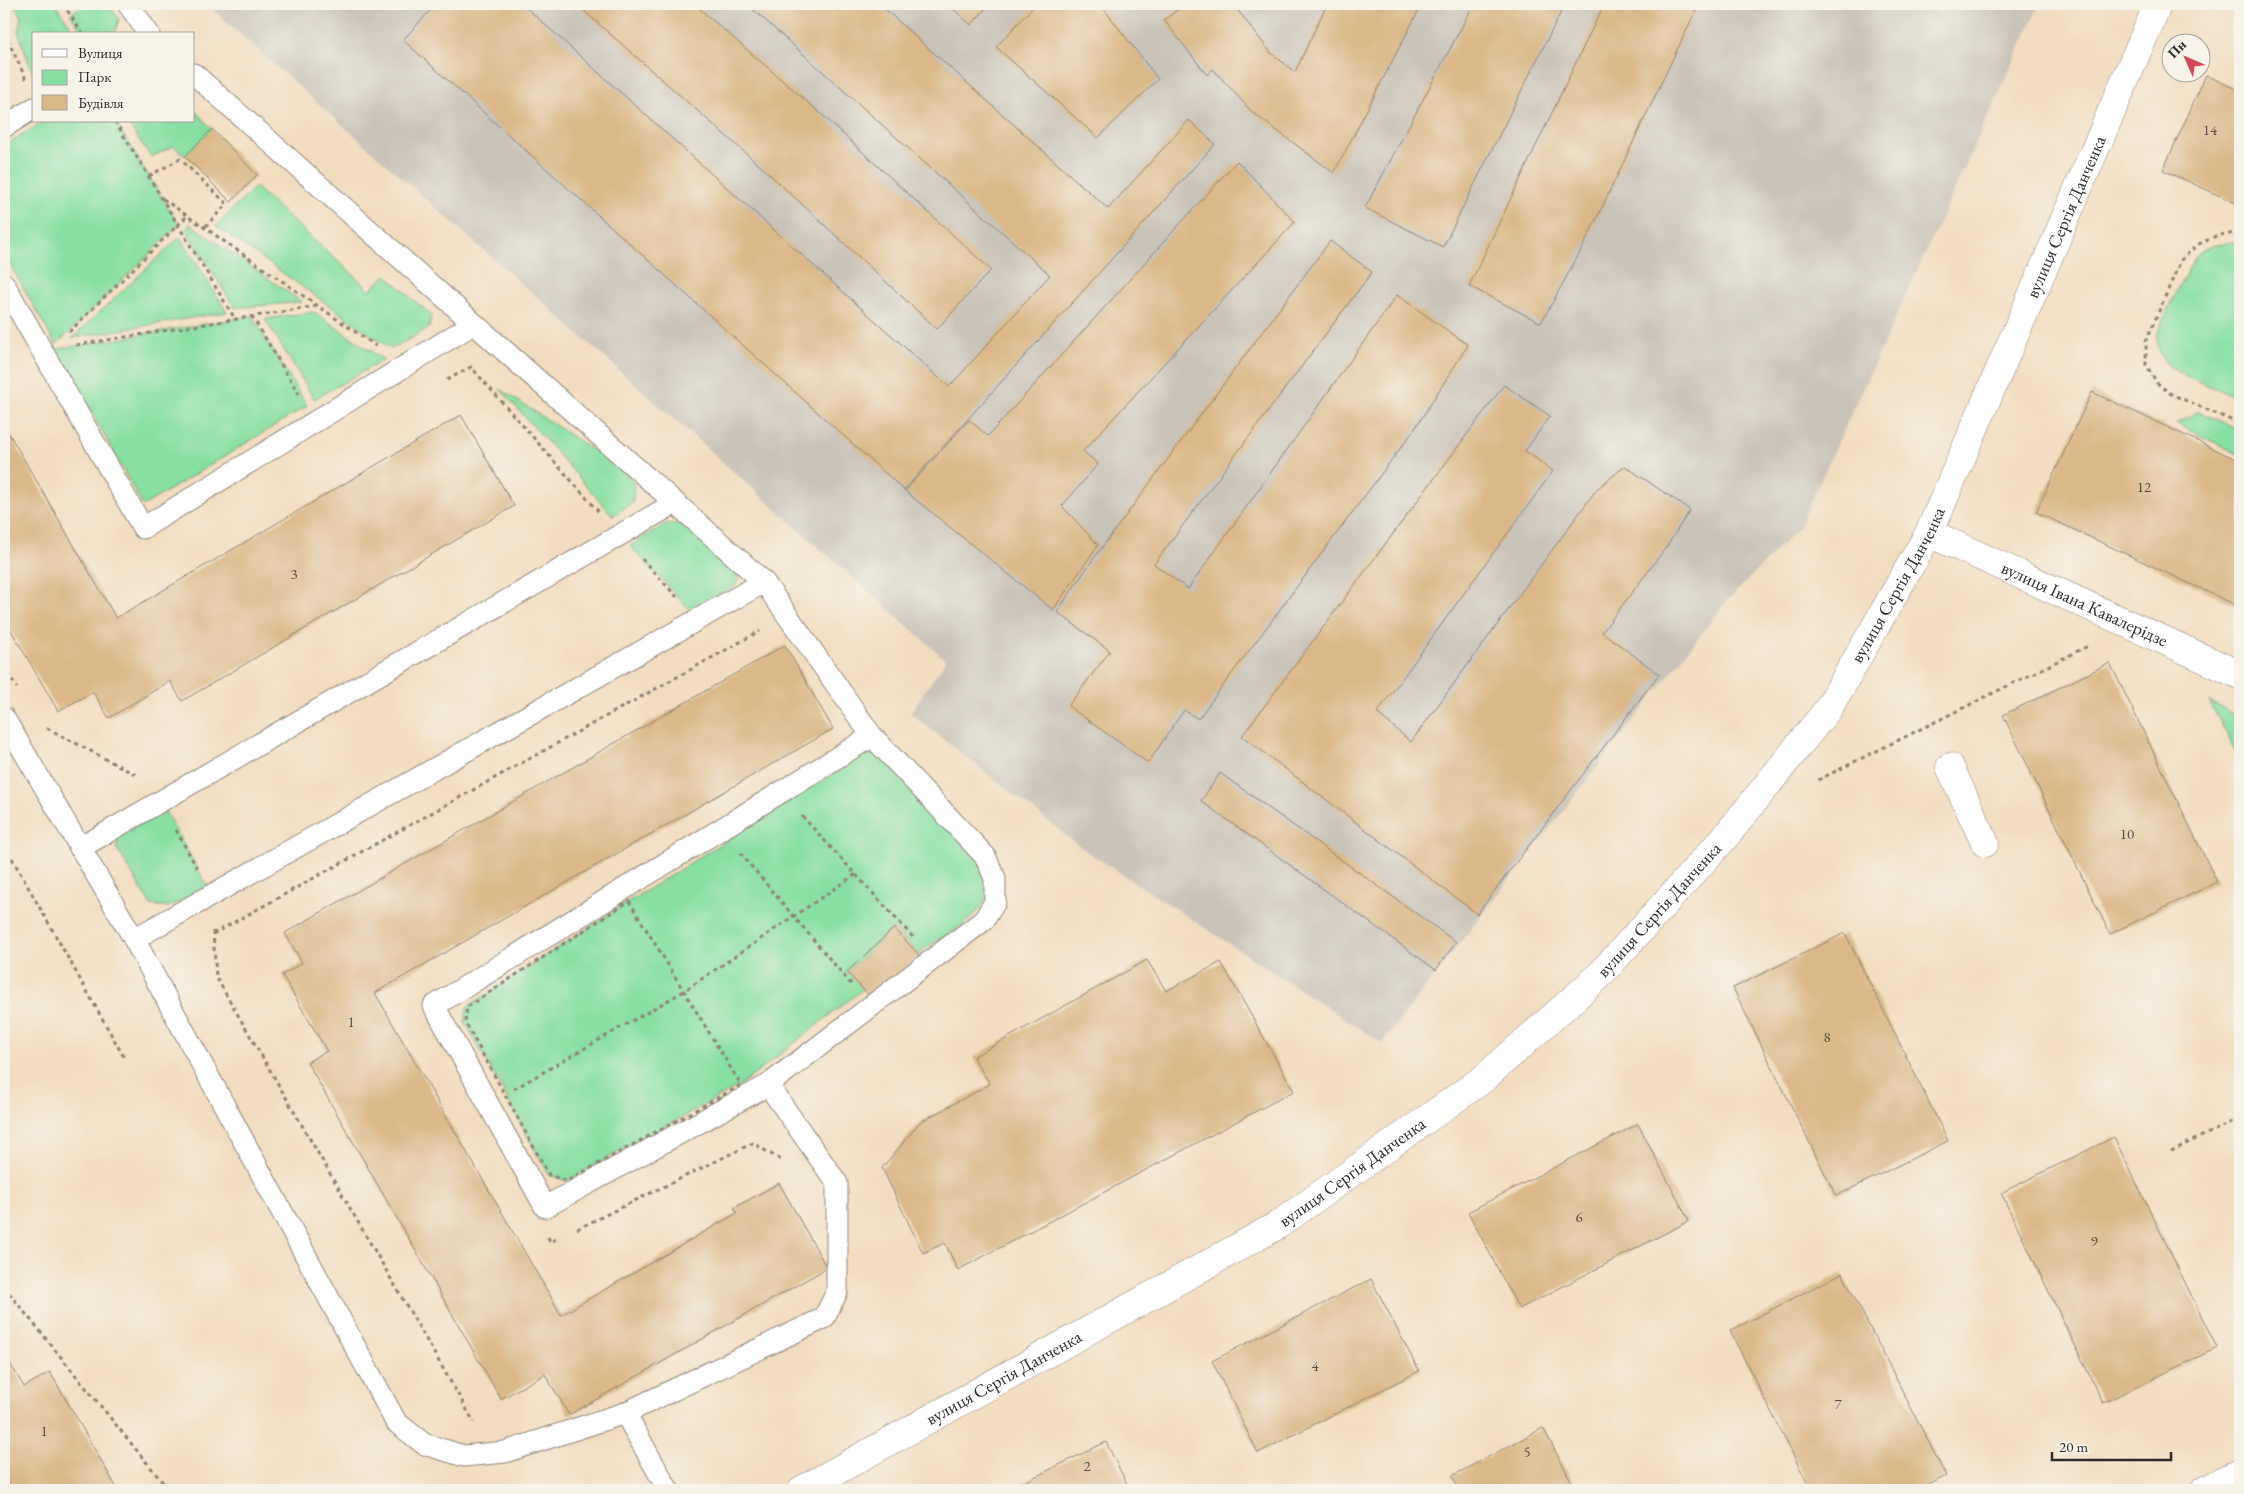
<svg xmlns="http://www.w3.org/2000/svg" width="2244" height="1494" font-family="'EB Garamond',serif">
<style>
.industrial{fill:#c9c3b8}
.green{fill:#87dfa3;stroke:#598567}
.building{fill:#dbb88a}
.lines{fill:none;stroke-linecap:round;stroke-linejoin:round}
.service-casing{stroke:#8f8476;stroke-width:23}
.minor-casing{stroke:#8f8476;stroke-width:29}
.path{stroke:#8f8476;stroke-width:3;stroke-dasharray:4 4;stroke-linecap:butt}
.service{stroke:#fff;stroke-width:21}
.minor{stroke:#fff;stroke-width:28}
.labels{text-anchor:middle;stroke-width:4.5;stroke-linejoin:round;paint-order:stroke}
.number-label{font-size:15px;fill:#574e43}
.street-label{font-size:18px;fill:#2b2b2b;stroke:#f7f3e8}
</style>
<rect width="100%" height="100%" fill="#f7f3e8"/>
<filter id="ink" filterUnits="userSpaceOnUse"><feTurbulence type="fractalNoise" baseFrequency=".02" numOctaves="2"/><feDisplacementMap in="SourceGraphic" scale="10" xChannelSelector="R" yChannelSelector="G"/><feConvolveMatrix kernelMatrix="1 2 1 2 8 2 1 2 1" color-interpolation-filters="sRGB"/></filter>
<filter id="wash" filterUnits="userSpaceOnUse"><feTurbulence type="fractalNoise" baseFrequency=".0096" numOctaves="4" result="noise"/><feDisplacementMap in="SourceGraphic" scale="20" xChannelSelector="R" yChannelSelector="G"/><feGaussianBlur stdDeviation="1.12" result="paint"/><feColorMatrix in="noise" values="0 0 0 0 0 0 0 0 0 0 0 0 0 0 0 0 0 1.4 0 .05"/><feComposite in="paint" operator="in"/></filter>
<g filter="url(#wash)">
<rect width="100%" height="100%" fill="#f3ddc0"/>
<path class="industrial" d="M210,4h1830l-241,523 -73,75 -344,441 -300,-195 -172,-135 36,-53 -731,-648z"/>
<path class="green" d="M13,4h42l21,30h-42v43l-16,-46 3,-15z
M85,4h23l11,15 -4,15h-32l-13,-20z
M194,110l18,19 -27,27 -11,-10 -23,11 -25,-36h68z
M44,121h71l64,104 -123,120 -52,-91v-108z
M255,187l115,103 16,-15 45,40 -2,13 -38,21 -175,-123z
M190,224l112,78 -67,6 -49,-78z
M180,237l47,75 -155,26z
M2240,241v157c-18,-8 -63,-22 -75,-36 -5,-7 -8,-16 -8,-25 1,-11 34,-77 43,-85 10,-8 28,-9 40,-11z
M314,312l70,48 -70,39 -49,-80z
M252,316l55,90 -164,100 -86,-157z
M500,389l126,83 8,12 -1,18 -20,14z
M2198,411l42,19v25l-63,-31z
M683,523l57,49 -4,13 -43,28 -63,-67 35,-22z
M2209,701l31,17v41z
M867,753h12l99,106c4,11 12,26 8,38 -6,23 -43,39 -62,52l-5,6 -25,-27 -47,44 16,17 -122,96 -174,96 -18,-6 -84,-153 2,-15 162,-106z
M164,810l45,79 -41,18 -17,-2 -35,-58 4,-11z"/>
<g id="blocks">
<path class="building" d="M436,4h86l427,383 101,-112 -303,-271h132l229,205 81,-89 26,24 -311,346 -501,-450z
M576,4h118l125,108 172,158 -54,59 -171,-158z
M948,4h42l-19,21z
M1036,4h64l58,75 -60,59 -102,-91z
M1182,4h51l38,49 24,19 32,-68h95l-88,169 -82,-61 -39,-43 -6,6 -43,-55 19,-14z
M1474,4h91l-122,243 -78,-39z
M1604,4h95l-114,239 -44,80 -72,-37z
M2206,75l34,16v114l-77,-35z
M212,129l45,46 -26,27 -46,-46z
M1237,161l58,61 -212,229 15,13 -36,42 36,39 -45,65 -148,-119 64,-71 19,16z
M1330,241l42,31 -218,292 34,25 209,-294 71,50 -54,85 -216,289 -14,-9 -36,53 -80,-57 42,-55 -53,-39 32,-47z
M1504,385l46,31 -25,35 28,20 -176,242 34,29 186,-253 28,-23 65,44 -25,39 -63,83 57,42 -182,240 -235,-178z
M2092,392l148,69v146l-204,-95z
M461,415l53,91 -332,195 -12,-20 -61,37 -16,-26 -35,19 -54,-93v-193l112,193z
M785,645l48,84 -458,264 186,322 176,-102 -3,-5 45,-25 48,85 -258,147 -24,-41 -44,25 -194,-337 20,-11 -45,-76 20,-12 -17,-30z
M2110,663l107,219 -107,52 -107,-219z
M1220,773l236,169 -20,28 -235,-169z
M894,928l25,27 -47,44 -25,-27z
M1845,933l103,208 -112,55 -103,-208z
M1147,960l19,31 55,-29 73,129 -336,179 -13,-27 -22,10 -41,-85 38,-46 70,-38 -17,-27z
M1638,1124l51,97 -170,88 -51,-97z
M2114,1137l103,211 -114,55 -102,-210z
M1842,1273l104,203 -27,14h-108l-81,-159z
M1371,1279l48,92 -161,82 -46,-92z
M4,1353l20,34 26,-15 68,118h-105l-9,-16z
M1543,1428l33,62h-117l-7,-14z
M1106,1442l24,48h-122z"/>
</g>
</g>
<g filter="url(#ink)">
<use href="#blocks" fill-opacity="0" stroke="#8f8476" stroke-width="1"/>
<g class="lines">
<defs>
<path id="service" d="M128,4l21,30
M194,74l570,508 108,154 113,120 10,22v24l-11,18 -216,165 -223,122 -111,-201 438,-270
M4,127l30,-19
M4,284l139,244 330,-204
M4,718l130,221 262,483 28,22 40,12 41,-4 120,-39 199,-95 13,-26v-109l-69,-98
M80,848l595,-345
M134,939l630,-357
M625,1413l43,77"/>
<g id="minor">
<path id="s1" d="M1929,533l311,142"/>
<path d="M1950,767l35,76"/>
<path id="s2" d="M802,1490l476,-265 205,-146 115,-102 128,-141 102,-127 101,-176 229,-529"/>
<path d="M2205,1490l35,-18"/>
</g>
</defs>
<use href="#service" class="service-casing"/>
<use href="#minor" class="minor-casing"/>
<path class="path" d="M63,4l20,30
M4,32l22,47
M115,121l120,198
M149,176l31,-17 47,45 -23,24
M163,199l213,147
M2240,233l-22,2 -21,10 -16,15 -35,81v24l11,18 14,11 69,30
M252,316l47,78
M69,332l118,-116
M76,345l241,-39
M447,380l24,-13 128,145
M642,559l35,38
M4,666l13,22
M47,728l91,48
M1818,780l272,-135
M802,816l111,121
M176,830l21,38
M4,844l121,215
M740,853l111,131
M629,901l112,184 -174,96 -18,-6 -84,-153 2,-15z
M213,931l3,46 258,445
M213,934l547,-303
M514,1089l170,-98 172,-117
M2171,1151l69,-33
M577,1229l176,-86 28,17
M548,1237l2,5 8,-4
M4,1287l165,203"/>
<use href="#service" class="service"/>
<use href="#minor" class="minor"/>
</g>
</g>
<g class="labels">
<g class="number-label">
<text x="2210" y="135">14</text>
<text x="2144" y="492">12</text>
<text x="294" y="579">3</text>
<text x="2127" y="839">10</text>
<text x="351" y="1027">1</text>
<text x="1827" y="1042">8</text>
<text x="1579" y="1222">6</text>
<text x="2094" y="1246">9</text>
<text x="1315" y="1371">4</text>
<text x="1838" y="1409">7</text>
<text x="44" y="1436">1</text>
<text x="1527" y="1457">5</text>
<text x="1087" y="1471">2</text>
</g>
<g class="street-label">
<text dy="6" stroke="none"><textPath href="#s2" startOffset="1851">вулиця Сергія Данченка</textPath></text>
<text dy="6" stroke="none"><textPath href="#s2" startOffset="1446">вулиця Сергія Данченка</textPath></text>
<text dy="6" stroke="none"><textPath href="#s1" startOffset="171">вулиця Івана Кавалерідзе</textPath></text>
<text dy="6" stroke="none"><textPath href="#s2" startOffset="1041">вулиця Сергія Данченка</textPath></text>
<text dy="6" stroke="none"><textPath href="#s2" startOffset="636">вулиця Сергія Данченка</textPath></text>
<text dy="6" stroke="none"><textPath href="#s2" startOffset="231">вулиця Сергія Данченка</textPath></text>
</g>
</g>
<rect width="2244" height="1494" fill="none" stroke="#f7f3e8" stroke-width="20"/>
<rect x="32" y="32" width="162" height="90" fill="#f7f3e8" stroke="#a5a39c"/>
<rect x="42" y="49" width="25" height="8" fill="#ffffff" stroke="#a5a39c"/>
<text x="78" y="58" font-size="15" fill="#2b2b2b">Вулиця</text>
<rect x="42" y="70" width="25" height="15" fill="#87dfa3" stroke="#a5a39c"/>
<text x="78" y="82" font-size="15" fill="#2b2b2b">Парк</text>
<rect x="42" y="95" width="25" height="15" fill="#dbb88a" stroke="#a5a39c"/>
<text x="78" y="108" font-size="15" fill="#2b2b2b">Будівля</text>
<g transform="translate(2186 58) rotate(315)"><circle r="24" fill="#f7f3e8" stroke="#a5a39c"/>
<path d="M0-4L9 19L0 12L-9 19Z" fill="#d1495b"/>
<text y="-8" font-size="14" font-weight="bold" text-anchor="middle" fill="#2b2b2b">Пн</text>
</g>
<path d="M2052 1452v8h119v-8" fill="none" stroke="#2b2b2b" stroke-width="2.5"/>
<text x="2059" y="1452" font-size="15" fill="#2b2b2b" stroke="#f7f3e8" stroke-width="4" paint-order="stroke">20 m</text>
</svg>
